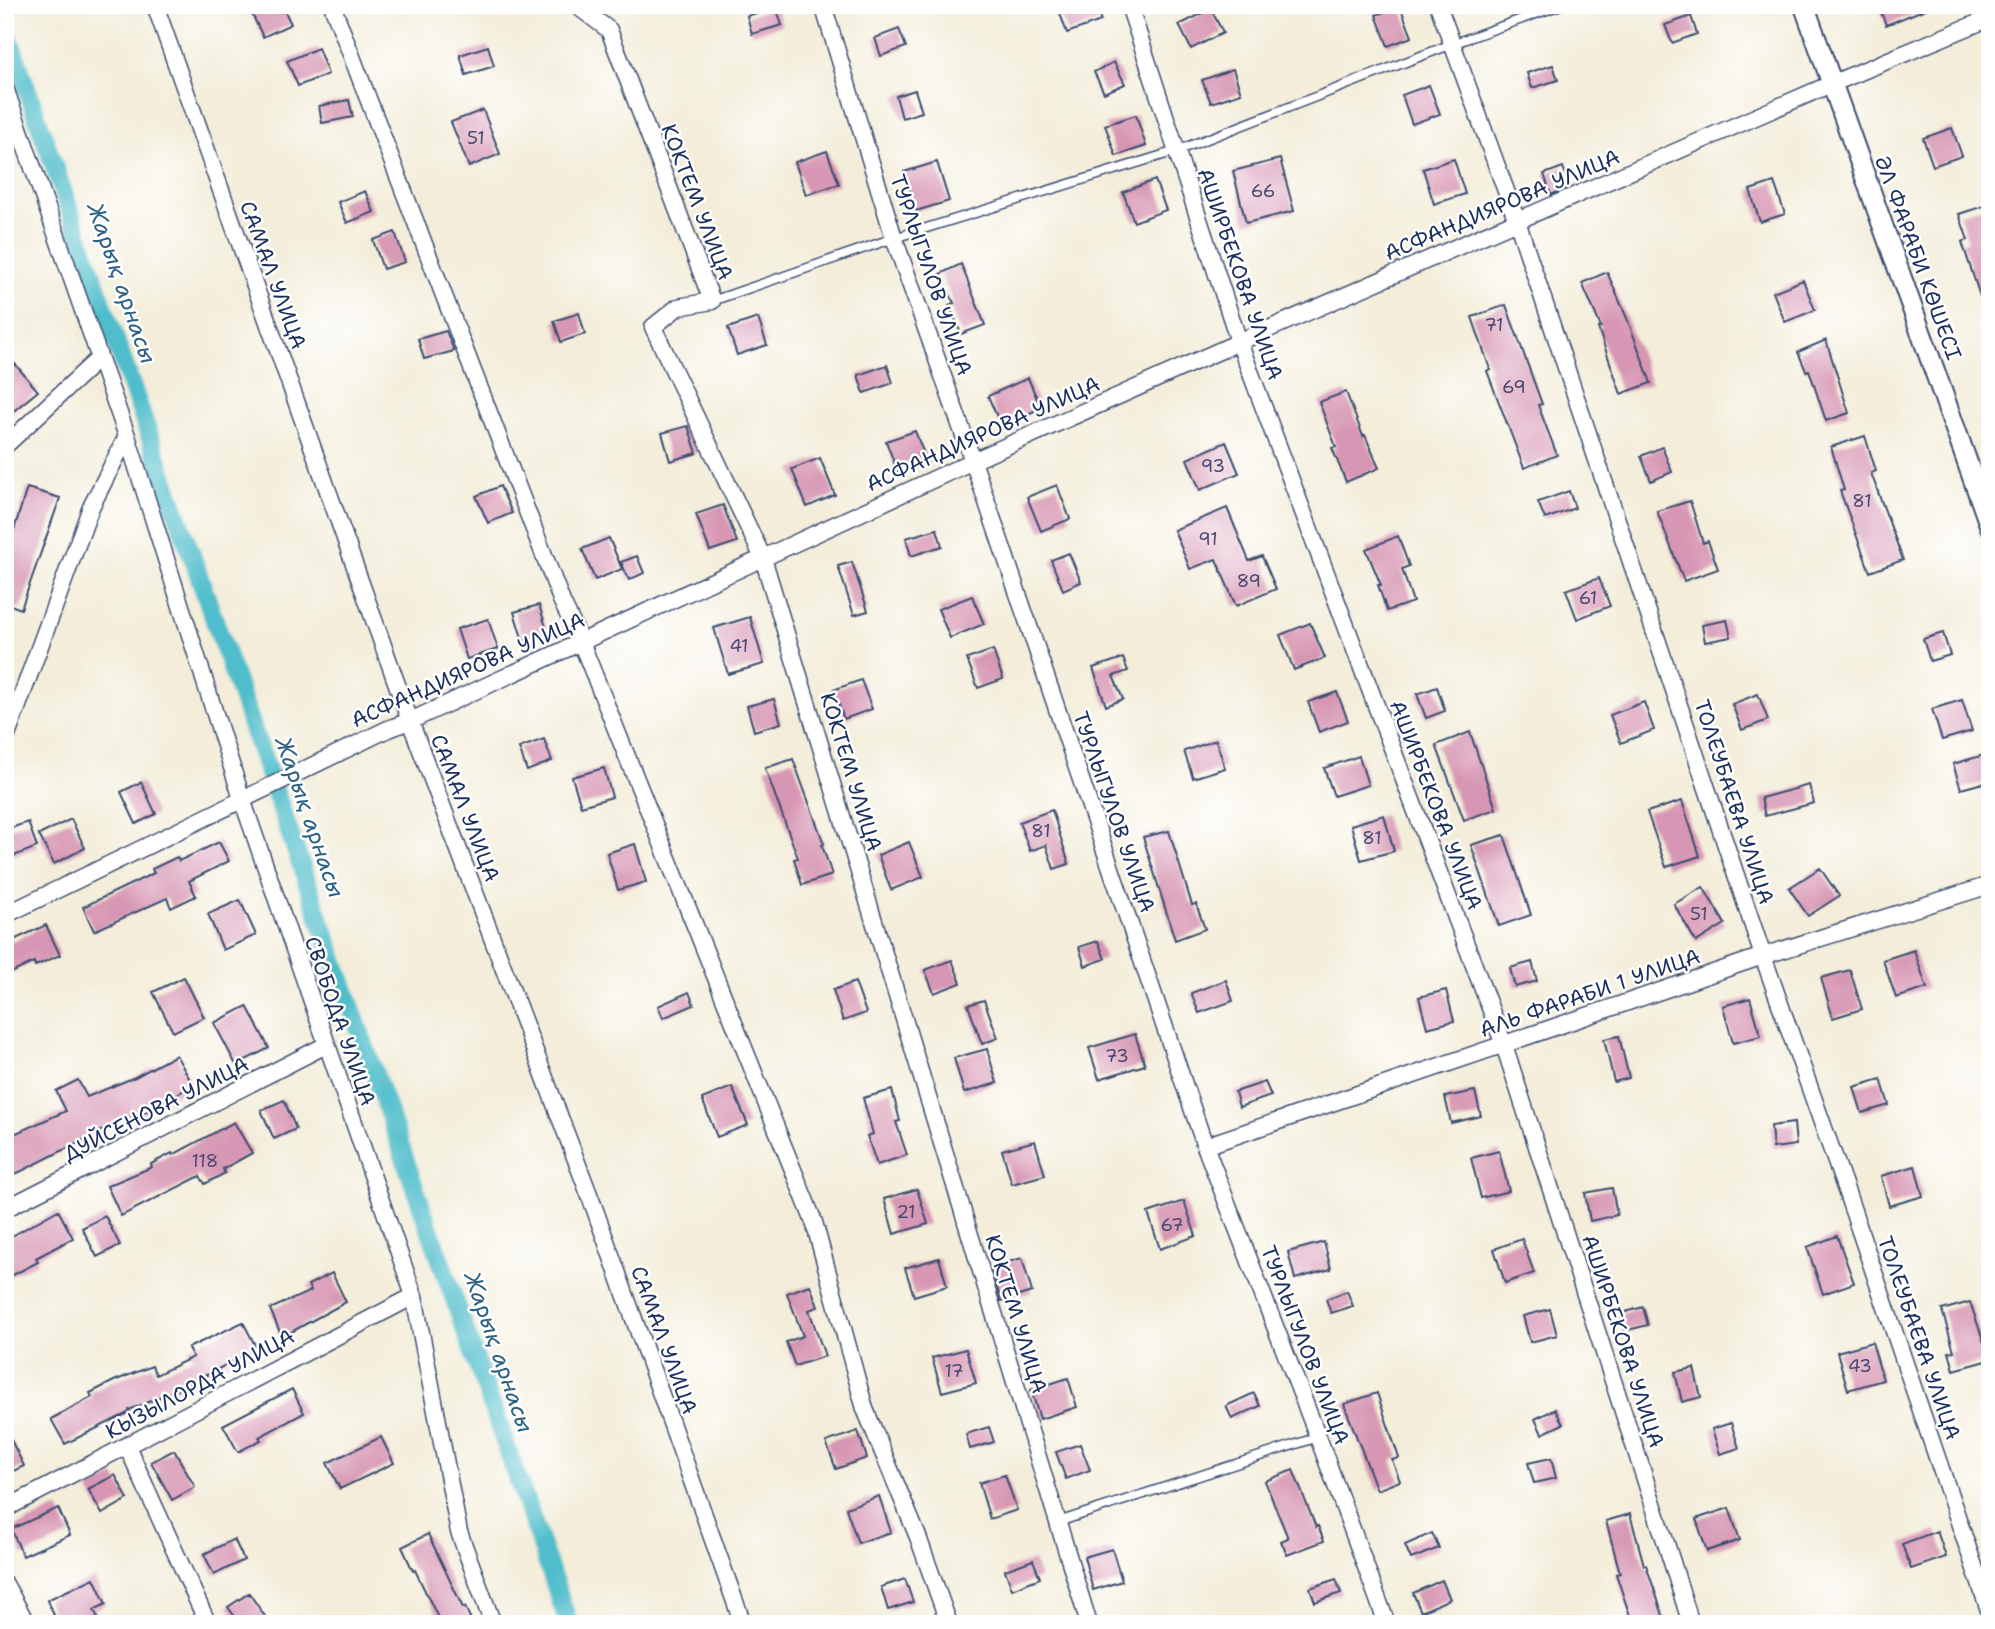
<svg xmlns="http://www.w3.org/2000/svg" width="1995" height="1629" font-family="'Shantell Sans',sans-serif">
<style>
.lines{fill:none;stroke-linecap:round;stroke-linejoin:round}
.canal{stroke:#50bdcb;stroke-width:19}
.building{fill:#d796b3}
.service-casing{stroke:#3b4c70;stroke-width:11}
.minor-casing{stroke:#3b4c70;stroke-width:19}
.tertiary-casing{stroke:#3b4c70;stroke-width:23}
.service{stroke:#fff;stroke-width:8}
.minor{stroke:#fff;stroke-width:16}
.tertiary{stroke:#fff;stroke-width:19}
.labels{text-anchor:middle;stroke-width:5;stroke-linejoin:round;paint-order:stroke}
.number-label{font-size:18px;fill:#4a4973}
.street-label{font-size:21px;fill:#1b2f5e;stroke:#fff}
.water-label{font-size:23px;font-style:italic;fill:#2e6184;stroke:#fff}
</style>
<rect width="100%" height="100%" fill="#fff"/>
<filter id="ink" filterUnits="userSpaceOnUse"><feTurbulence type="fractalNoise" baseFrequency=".0143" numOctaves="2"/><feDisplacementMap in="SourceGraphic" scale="14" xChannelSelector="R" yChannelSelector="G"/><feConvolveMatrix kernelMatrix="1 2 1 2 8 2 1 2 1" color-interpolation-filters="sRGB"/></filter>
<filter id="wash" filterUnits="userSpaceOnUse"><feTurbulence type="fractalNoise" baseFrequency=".00686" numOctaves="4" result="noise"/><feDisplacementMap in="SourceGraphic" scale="28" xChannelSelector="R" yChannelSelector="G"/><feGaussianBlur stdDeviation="1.57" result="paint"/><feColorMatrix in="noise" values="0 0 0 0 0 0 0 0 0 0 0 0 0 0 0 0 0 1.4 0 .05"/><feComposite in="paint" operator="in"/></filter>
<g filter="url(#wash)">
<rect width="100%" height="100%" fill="#f3edd9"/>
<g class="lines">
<path class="canal" d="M5,27l564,1597"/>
</g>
<g id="blocks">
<path class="building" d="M271,5h11l9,19 -28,13 -11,-23z
M1057,5h38l6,16 -34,12z
M1878,5h55v1l-47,19z
M1400,6l12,31 -24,9 -12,-31z
M776,7l6,18 -30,9 -5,-18z
M1211,9l12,24 -32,16 -12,-24z
M1691,16l6,18 -25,9 -7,-18z
M899,29l7,18 -25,9 -6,-18z
M488,46l6,20 -28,9 -6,-20z
M318,48l10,26 -30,12 -11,-25z
M1114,62l11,22 -21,9 -10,-21z
M1553,65l5,15 -26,8 -5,-15z
M1233,69l8,24 -30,10 -9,-23z
M1429,85l11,29 -28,10 -10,-29z
M915,90l7,22 -20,6 -6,-22z
M349,100l4,17 -31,6 -3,-17z
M483,110l17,44 -31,13 -18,-45z
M1136,115l10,31 -30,10 -11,-31z
M1952,128l10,28 -29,10 -10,-28z
M827,151l12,33 -33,11 -11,-33z
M1280,159l14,52 -48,12 -13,-52z
M1454,159l11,35 -31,10 -11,-35z
M937,162l12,39 -33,10 -12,-39z
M1563,167l7,19 -19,9 -7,-21z
M1155,180l11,30 -32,12 -11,-30z
M1774,182l11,32 -25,8 -10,-32z
M365,191l9,21 -27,11 -9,-21z
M1990,204v113h-3l-25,-75 6,-2 -9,-26z
M395,232l10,30 -22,7 -10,-29z
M961,264l24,61 -24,9 -12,-29 5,-2 -14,-29z
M1607,272l20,46 24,65 -30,11 -23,-66 3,-1 -19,-44z
M1803,280l12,30 -30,12 -12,-30z
M1506,305l36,99 -4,1 19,50 -33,13 -37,-97 3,-2 -18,-52z
M579,313l6,21 -24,8 -7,-21z
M758,318l9,27 -30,10 -9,-27z
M446,331l8,20 -30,8 -6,-20z
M1826,340l23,73 -23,8 -17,-51 -3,1 -8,-19z
M15,364l23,27 -33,27v-46z
M887,365l6,18 -29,10 -6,-18z
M1028,378l13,30 -40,18 -13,-30z
M1346,392l17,44 2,-1 14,33 -33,14 -14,-34 4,-1 -17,-45z
M688,426l9,27 -27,8 -8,-28z
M915,431l12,31 -29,11 -12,-32z
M1865,436l11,35 -5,2 32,87 -33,12 -30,-81 4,-1 -13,-43z
M1226,442l13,31 -39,17 -13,-31z
M1662,447l10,25 -21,9 -10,-25z
M820,458l15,37 -28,12 -15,-38z
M1057,485l13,34 -29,12 -14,-34z
M500,486l12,27 -24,10 -12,-27z
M27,488l33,10 -39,111 -16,-6v-20l7,-19 -7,-2v-14l5,-16 3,1z
M1569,491l6,17 -30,11 -7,-17z
M1690,501l13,42 5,-2 10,28 -34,12 -27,-70z
M723,505l14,37 -27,9 -14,-37z
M1227,508l22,53 13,-5 14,33 -40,17 -20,-47 -26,10 -16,-39z
M937,529l5,17 -31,10 -5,-18z
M1398,536l11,30 -7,3 11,33 -26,9 -9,-26h3l-15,-36z
M609,538l13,31 -27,11 -13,-31z
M1069,553l12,29 -18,8 -12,-30z
M637,556l7,17 -15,7 -8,-18z
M852,562l16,49 -14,4 -16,-49z
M1599,578l11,28 -33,13 -11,-29z
M972,596l12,28 -34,14 -12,-29z
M539,605l9,28 -25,8 -9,-29z
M750,617l14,47 -36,10 -14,-46z
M488,619l10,30 -31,10 -10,-30z
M1727,620l4,17 -26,5 -3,-17z
M1310,623l15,35 -31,12 -14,-35z
M1943,633l7,22 -20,6 -7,-22z
M993,650l10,29 -25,9 -11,-29z
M1123,658l5,13 -15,5 10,23 -17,7 -13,-38z
M861,680l11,29 -28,10 -11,-29z
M1437,687l8,24 -19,7 -9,-24z
M1337,692l11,29 -29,11 -11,-30z
M1758,694l10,26 -26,10 -10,-26z
M774,699l7,24 -27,8 -7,-25z
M1962,700l10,31 -30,9 -10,-31z
M1644,702l10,28 -33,13 -11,-28z
M1470,732l26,77 -32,11 -28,-75z
M544,739l8,22 -25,10 -8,-23z
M1216,740l9,28 -32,10 -9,-27z
M1984,755l6,26 -29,8 -8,-25z
M1359,756l9,29 -34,11 -10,-28z
M793,759l31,85 -2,1 10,30 -30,10 -8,-26 4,-1 -33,-90z
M604,768l8,29 -31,9 -9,-29z
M141,782l15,32 -20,10 -15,-32z
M1809,785l5,18 -49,13 -4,-18z
M1682,801l18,55 -34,11 -19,-55z
M1052,810l17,54 -15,5 -8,-24 -16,6 -11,-29z
M1384,815l10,36 -33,9 -10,-35z
M71,819l14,29 -31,16 -15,-29z
M28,822l9,25 -23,9 -9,-26z
M1169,831l23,74 4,-1 9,25 -30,11 -32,-103z
M1504,835l27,80 -32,11 -28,-81z
M219,842l10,19 -40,20 7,15 -25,12 -4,-10 -73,33 -11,-24 71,-34 -2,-4 25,-12 2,4z
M909,842l14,35 -32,13 -13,-35z
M635,844l11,38 -28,8 -11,-37z
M1820,868l19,28 -31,20 -19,-28z
M1703,887l22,37 -29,18 -22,-38z
M240,900l16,35 -33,15 -15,-36z
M46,925l14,30 -25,11 -1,-4 -29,14v-32z
M1098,941l7,18 -20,7 -6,-19z
M1914,950l13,38 -31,10 -13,-38z
M952,960l9,23 -27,10 -9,-23z
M1532,962l5,19 -22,6 -5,-19z
M1850,970l12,39 -29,9 -12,-40z
M184,977l20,40 -31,15 -20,-40z
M1226,980l7,21 -34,12 -8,-20z
M855,982l11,31 -23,8 -10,-31z
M1446,990l8,31 -27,7 -8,-31z
M689,992l5,13 -31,13 -5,-12z
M1750,998l11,38 -28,7 -10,-37z
M984,1000l14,38 -16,6 -14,-39z
M247,1006l22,42 -33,17 -22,-42z
M1135,1034l10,31 -46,14 -10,-31z
M1619,1036l10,42 -15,4 -10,-43z
M987,1049l10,34 -33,10 -10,-35z
M176,1055l17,30 -47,27 -29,11 -107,54 -5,-10v-29l61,-27 -10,-20 22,-11 9,17 48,-20z
M1881,1079l8,26 -27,8 -8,-26z
M1265,1082l6,14 -32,11 -4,-15z
M732,1087l16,38 -31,12 -15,-38z
M892,1090l8,31 -4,1 11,33 -30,10 -10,-29 6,-2 -10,-36z
M1475,1091l6,25 -30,7 -6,-26z
M284,1100l12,29 -22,10 -13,-29z
M234,1122l18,31 -29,16 2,4 -20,11 -5,-8 -79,40 -14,-30 45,-19 -1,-3 21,-11 1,2z
M1794,1123l2,22 -23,3 -2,-22z
M1035,1141l10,34 -33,9 -10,-34z
M1499,1151l10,40 -28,7 -10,-40z
M1915,1166l8,30 -34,10 -8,-30z
M1612,1188l5,27 -27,6 -5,-28z
M917,1189l11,35 -34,10 -10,-35z
M1184,1201l12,35 -36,13 -12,-36z
M58,1210l15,28 -37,20 2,4 -33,17v-39z
M105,1216l15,29 -23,12 -15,-29z
M1837,1236l17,47 -31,11 -16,-47z
M1522,1239l12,34 -29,10 -11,-34z
M1324,1242l7,27 -36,10 -7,-27z
M939,1258l8,28 -33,10 -9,-28z
M1022,1258l10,34 -31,9 -10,-34z
M332,1273l14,29 -64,35 -12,-28 41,-18 -3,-6z
M810,1285l8,22 -9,3 16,46 -30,10 -9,-24 17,-6 -16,-43z
M1347,1291l6,15 -22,7 -5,-14z
M1970,1302l20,58 -36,10 -5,-18 5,-1 -12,-41z
M1643,1307l5,18 -24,6 -5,-17z
M1550,1309l7,26 -27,7 -7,-26z
M243,1322l14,27 -76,39 -52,22 1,2 -65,32 -14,-25 41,-22 -2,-4 24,-12 38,-15 4,9 37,-18 -5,-9z
M1872,1342l11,38 -35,10 -11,-38z
M966,1349l10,34 -34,9 -10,-34z
M1694,1368l7,29 -19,5 -7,-30z
M1068,1378l9,29 -37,12 -9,-29z
M292,1389l12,24 -45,24 2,3 -23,12 -15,-27z
M1254,1393l6,13 -28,13 -6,-13z
M1377,1393l22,65 -7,2 8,21 -23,9 -33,-86z
M1555,1409l8,15 -21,10 -7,-15z
M1731,1423l8,25 -19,6 -8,-25z
M989,1427l5,15 -24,7 -4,-15z
M5,1428l19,38 -19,9z
M858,1431l9,27 -31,11 -10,-27z
M381,1437l13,26 -54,26 -13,-26z
M1080,1444l10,26 -24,9 -10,-27z
M174,1450l21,37 -23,13 -21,-38z
M1551,1458l5,20 -22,5 -6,-20z
M1293,1470l23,57 2,-1 6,15 -37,14 -6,-14 7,-3 -23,-57z
M115,1475l13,24 -26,15 -14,-25z
M1005,1475l12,35 -27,9 -11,-36z
M879,1496l12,36 -33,11 -12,-35z
M58,1508l12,27 -47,21 -12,-27z
M1729,1508l11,32 -33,11 -11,-32z
M1630,1514l14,51h2l20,59h-33l-7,-20 -10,-30 4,-1 -14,-52z
M1937,1531l9,26 -35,12 -9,-25z
M1432,1533l7,15 -28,11 -6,-14z
M428,1534l35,74 2,-1 8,17h-32l-26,-54 -2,1 -11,-24z
M234,1539l10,21 -30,15 -10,-21z
M1112,1549l10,32 -29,9 -9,-33z
M1033,1560l7,18 -28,11 -7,-19z
M94,1578l12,26 -12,6 7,14h-43l-11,-24z
M905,1579l8,23 -25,8 -7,-23z
M1336,1579l5,14 -26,9 -5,-14z
M1442,1580l8,19 -29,13 -8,-19z
M249,1593l21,31h-30l-12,-17z"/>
</g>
</g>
<g filter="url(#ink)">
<use href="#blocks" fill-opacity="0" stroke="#3b4c70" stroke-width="2"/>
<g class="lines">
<defs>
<path id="service" d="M712,301l182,-63 282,-87 276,-107 109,-39
M1058,1522l260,-85"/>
<path id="minor" d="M155,5l255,716 185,489 148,414
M332,5l230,597 19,40 233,580 51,187 53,128 31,87
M576,5l33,25 103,271 -34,6 -25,20 110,231 326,1066
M823,5l71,233 79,223 232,685 113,291 69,187
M1129,5l110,337 265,703 168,517 19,62
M1438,5l79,216 246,735 84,237 143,420
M5,88l122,348 115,363 172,497 45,236 34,92
M5,446l94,-88
M5,741l86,-234 36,-71
M5,915l383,-186 22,-8 563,-260 266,-119 592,-258 159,-66
M1205,1146l558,-190 227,-71
M5,1209l321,-164
M127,1446l81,178
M5,1509l409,-213
M5,1584l22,40"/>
<path id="tertiary" d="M1804,5l186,521"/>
</defs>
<use href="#service" class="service-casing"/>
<use href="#minor" class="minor-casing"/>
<use href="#tertiary" class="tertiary-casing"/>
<use href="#service" class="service"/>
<use href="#minor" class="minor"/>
<use href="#tertiary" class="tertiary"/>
</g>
</g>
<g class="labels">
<g class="number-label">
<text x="476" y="144">51</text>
<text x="1263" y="197">66</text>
<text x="1494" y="331">71</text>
<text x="1514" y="393">69</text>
<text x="1213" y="472">93</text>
<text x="1862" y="507">81</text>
<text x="1208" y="545">91</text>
<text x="1249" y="587">89</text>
<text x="1588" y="604">61</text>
<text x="739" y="652">41</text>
<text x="1041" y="837">81</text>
<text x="1372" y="844">81</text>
<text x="1699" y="920">51</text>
<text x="1117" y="1062">73</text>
<text x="205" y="1167">118</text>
<text x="906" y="1218">21</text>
<text x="1172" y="1231">67</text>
<text x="1860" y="1372">43</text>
<text x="954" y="1377">17</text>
</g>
<g class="street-label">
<text transform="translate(697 202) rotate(69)" y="7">КОКТЕМ УЛИЦА</text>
<text transform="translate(1502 205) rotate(-23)" y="7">АСФАНДИЯРОВА УЛИЦА</text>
<text transform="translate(1918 258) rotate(70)" y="7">ӘЛ ФАРАБИ КӨШЕСІ</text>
<text transform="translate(1240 274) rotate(71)" y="7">АШИРБЕКОВА УЛИЦА</text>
<text transform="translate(273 275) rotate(70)" y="7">САМАЛ УЛИЦА</text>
<text transform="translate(931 275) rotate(71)" y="7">ТУРЛЫГУЛОВ УЛИЦА</text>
<text transform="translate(983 434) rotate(-24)" y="7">АСФАНДИЯРОВА УЛИЦА</text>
<text transform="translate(468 670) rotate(-24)" y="7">АСФАНДИЯРОВА УЛИЦА</text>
<text transform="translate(851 772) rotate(73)" y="7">КОКТЕМ УЛИЦА</text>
<text transform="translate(1734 802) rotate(72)" y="7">ТОЛЕУБАЕВА УЛИЦА</text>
<text transform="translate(1436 805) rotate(69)" y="7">АШИРБЕКОВА УЛИЦА</text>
<text transform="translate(465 808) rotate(69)" y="7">САМАЛ УЛИЦА</text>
<text transform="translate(1114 812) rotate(71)" y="7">ТУРЛЫГУЛОВ УЛИЦА</text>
<text transform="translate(1590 993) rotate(-19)" y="7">АЛЬ ФАРАБИ 1 УЛИЦА</text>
<text transform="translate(340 1021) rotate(71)" y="7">СВОБОДА УЛИЦА</text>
<text transform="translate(156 1109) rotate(-27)" y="7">ДУЙСЕНОВА УЛИЦА</text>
<text transform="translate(1016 1314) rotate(73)" y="7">КОКТЕМ УЛИЦА</text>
<text transform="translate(1919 1338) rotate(71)" y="7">ТОЛЕУБАЕВА УЛИЦА</text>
<text transform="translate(664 1340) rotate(70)" y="7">САМАЛ УЛИЦА</text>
<text transform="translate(1623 1341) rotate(72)" y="7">АШИРБЕКОВА УЛИЦА</text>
<text transform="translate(1305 1345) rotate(69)" y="7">ТУРЛЫГУЛОВ УЛИЦА</text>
<text transform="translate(200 1384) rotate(-28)" y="7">КЫЗЫЛОРДА УЛИЦА</text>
</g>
<g class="water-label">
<text transform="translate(122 283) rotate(71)" y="8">Жарық арнасы</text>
<text transform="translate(310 817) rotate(71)" y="8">Жарық арнасы</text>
<text transform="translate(499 1352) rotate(71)" y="8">Жарық арнасы</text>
</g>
</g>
<rect width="1995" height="1629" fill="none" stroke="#fff" stroke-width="28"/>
</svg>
